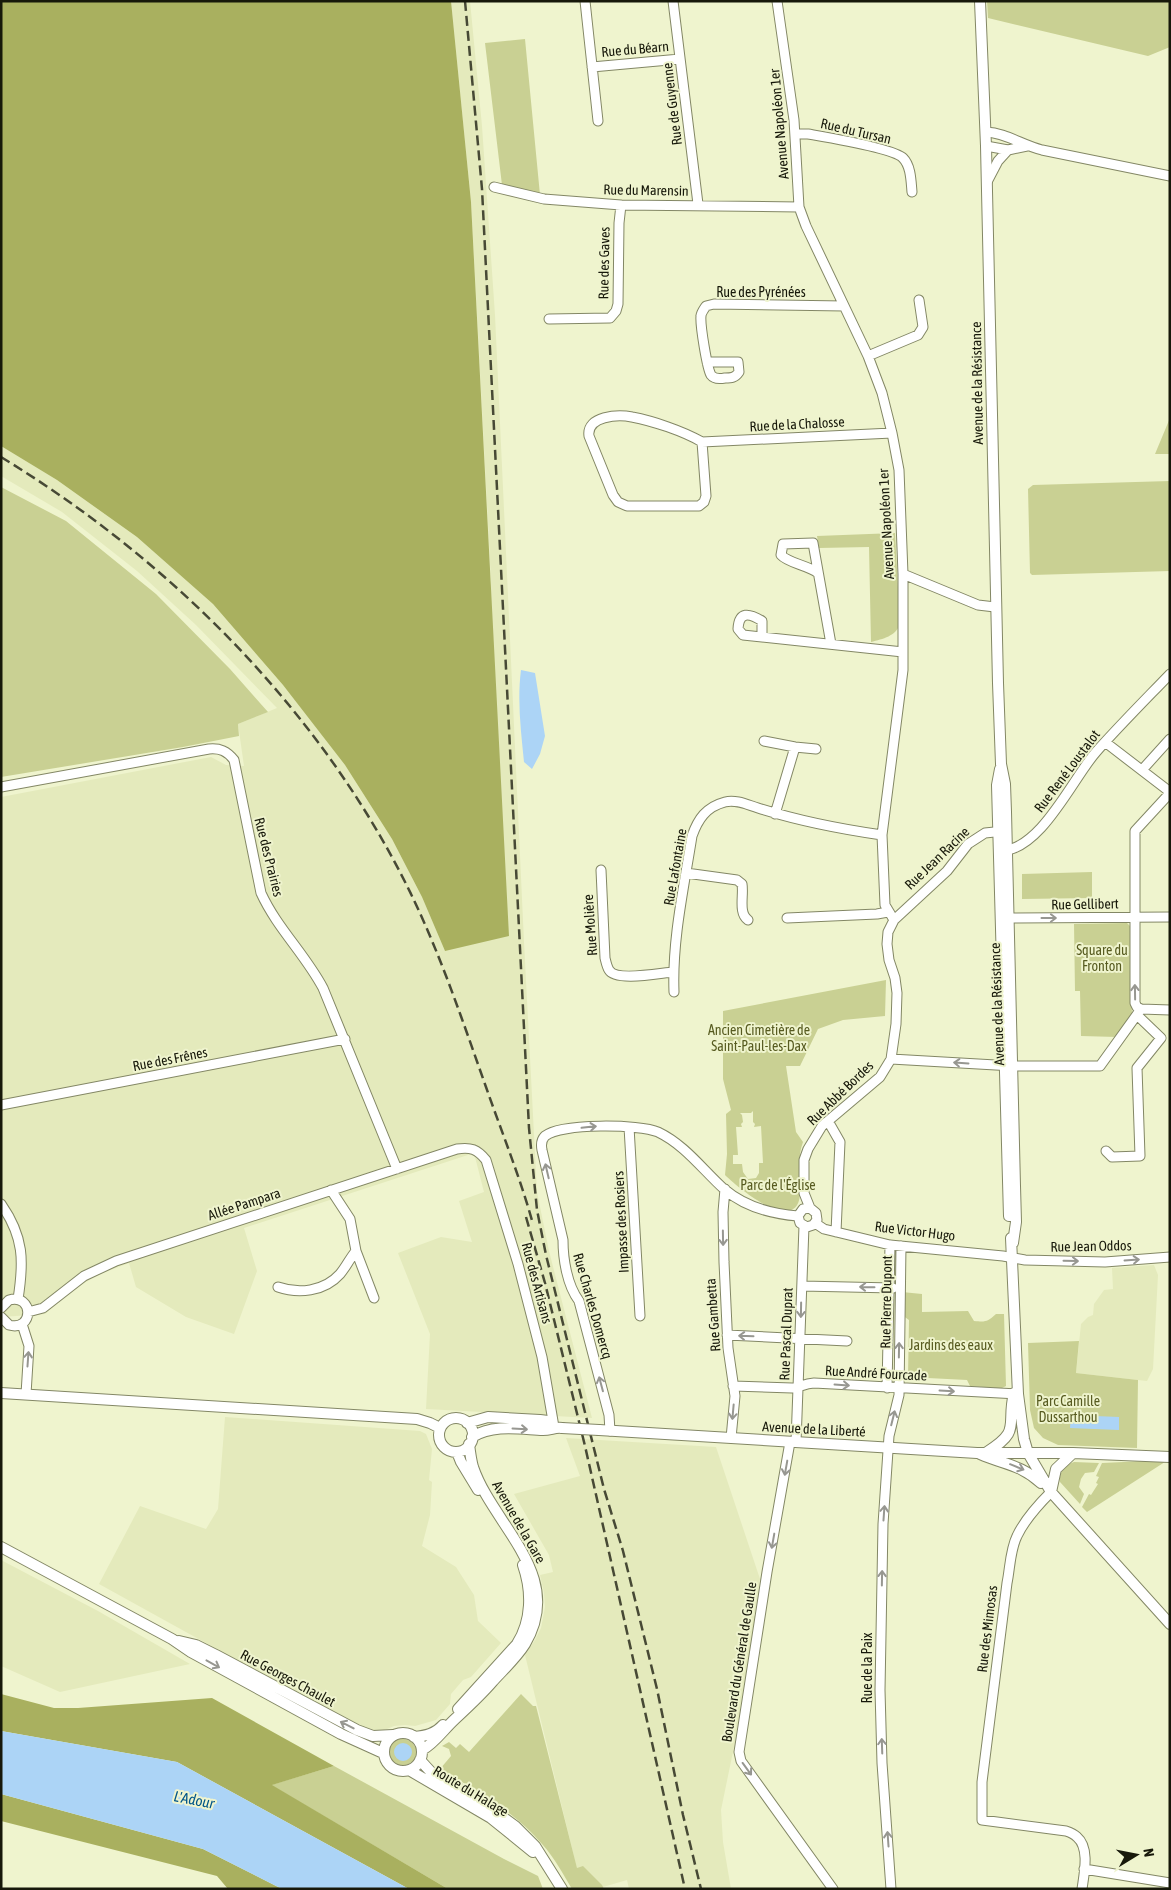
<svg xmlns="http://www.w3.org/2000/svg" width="1171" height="1890" font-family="'Asap Condensed',sans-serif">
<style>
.built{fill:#e4eabc}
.green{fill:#c9d093;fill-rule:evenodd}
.forest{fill:#a9b05f}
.water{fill:#acd4f6}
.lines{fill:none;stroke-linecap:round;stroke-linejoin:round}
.minor-casing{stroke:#838765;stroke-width:11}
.major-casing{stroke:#838765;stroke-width:12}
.minor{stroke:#fff;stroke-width:9}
.major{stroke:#fff;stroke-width:10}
.rail{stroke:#474935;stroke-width:2.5;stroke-dasharray:10 5;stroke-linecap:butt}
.major-bridge-casing{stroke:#838765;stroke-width:12;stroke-linecap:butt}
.major-bridge{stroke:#fff;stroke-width:10}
.oneway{stroke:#979791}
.labels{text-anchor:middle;stroke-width:4;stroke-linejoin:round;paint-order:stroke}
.street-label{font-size:14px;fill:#17180a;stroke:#eff4ce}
.park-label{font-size:14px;fill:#575b20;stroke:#eff4ce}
.water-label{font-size:15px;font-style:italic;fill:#058;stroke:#eff4ce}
</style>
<rect width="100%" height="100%" fill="#eff4ce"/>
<path class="built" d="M451,1h19l12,125 13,189 29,627 13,250 12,59 43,167 -166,-9 4,-75 -32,-81 43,-16 31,5 -13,-41 25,-9 -10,-39 -230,75 13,43 -23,63 -48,-17 -50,-30 -7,-24 -29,11 -28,16 -27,24 -44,3v-520l210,-40 15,8 18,1 -6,-42 39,-16 -81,-83 -59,-54 -75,-59 -61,-36v-30l56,34 80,57 76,67 70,81 62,80 47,74 30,58 23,54 46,-370 -20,-379z
M1154,1265l4,10 -5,94 -6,12 -71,-8 5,-49 7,-7 5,-2 1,-11 10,-14 9,-1 -1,-21z
M225,1417l195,14 6,3 6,15 -3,31 3,2 -2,33 -8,31 34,21 18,28 4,26 23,22 -30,34 -8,3 -12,14 -1,10 -14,16 -21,6 -10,-1 -11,1 -14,6 -12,-3 -68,-34 -201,-111 41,-78 66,23 12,-20z
M566,1438l150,9 44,132 -5,34 -2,2 2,1 -20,126 -14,68 2,32 8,47h-102l-2,-9 -24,7 -21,-19 -5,1 -52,-214 10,-15 6,-12 4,-21 -1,-14 -4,-18 13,-3 -4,-17 -35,-61 66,-18z
M1,1560l97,51 92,53 -130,28 -59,-26z"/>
<path class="green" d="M987,1h183v46l-22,9 -160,-38z
M525,39l15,156 -38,-10 -17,-142z
M1170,418v36h-15z
M1170,481v90l-138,4 -2,-2 -2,-84 5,-4z
M1,487l65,34 90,73 74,75 38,43 -30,12 1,12 -56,11 -182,30z
M895,533l5,91c-4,12 -17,15 -29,18l-2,-95 -50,1 -2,-12z
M1092,872v26l-70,1v-25z
M1127,923l3,3 2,91 -15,20 -36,-1 -1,-45h-5l-1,-67z
M886,980l-1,36 -42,4 -25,9 -18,37h-14l10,66 7,10c-7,19 -1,34 -3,53 -4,41 -63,-8 -75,-20l2,-21 -1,-40 5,-4 -8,-31v-68zM753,1111v11l2,2 -1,3 7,-1 2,37h-4v10l-3,5 -8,1 -5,-7 -1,-8h-9v-9h5l-2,-28h6l-1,-3 2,-2 -1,-7 -2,-2h11z
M902,1292l20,2v18l46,-1 6,10c12,1 13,1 22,-7h8l2,72 -10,5v-3l-26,-2 -3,-6 -59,-3 1,-57 -7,-5z
M1079,1341l-3,32 62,7 -1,68 -79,-3 -15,-7 -9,-10 -4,-18 -2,-67z
M1168,1460l-81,52 -5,-5 7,-13 2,1 7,-11 -2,-1 3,-6 -3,-1 6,-13z
M1074,1462l25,1 -5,9 -9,1 -4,6 -2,8 5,7 -4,10 -20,-22c-1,-10 5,-17 14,-20z
M521,1694l12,12h3l41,162 6,-2 19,19 2,4h-32c-9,-15 -18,-32 -30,-45 -28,-33 -65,-53 -102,-75l11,-13 -2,-7 -7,-3 7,-4 7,6 4,-4 9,8z
M403,1738l9,4 5,8 -2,9c-7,7 -13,8 -21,4 -9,-11 -4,-23 9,-25z
M334,1766l170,93 34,17 5,13h-95l-177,-104z"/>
<path class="forest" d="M1,1h450l20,201 38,734 -64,15 -23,-54 -30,-58 -47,-74 -62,-80 -70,-81 -76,-67 -80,-57 -56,-34z
M1,1694l53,14h24l134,-10 122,68 -62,19 176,104h-39l-232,-127 -176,-31z
M1,1794l202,55 79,40h-54l-11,-13 -216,-55z"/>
<path class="water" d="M521,670l14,3 10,63 -5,18 -8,15 -8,-7c-3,-31 -7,-61 -3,-92z
M1071,1415l48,2v13l-49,-2z
M1,1731l176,31 232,127h-127l-79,-40 -202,-55z
M394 1752a9 9 0 1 1 18 0a9 9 0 1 1-18 0Z"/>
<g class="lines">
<defs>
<path id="minor" d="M585,1l13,120
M673,1l25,203
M777,1l17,119 5,87 7,19 62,130 14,37 10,40 7,37 4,104v96l-21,165 3,70 9,15
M592,67l88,-8
M986,132c20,1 36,13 56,18l128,26
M795,134h13c17,3 85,14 95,24 8,8 8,23 9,34
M986,146l22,4 19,-4
M987,182l11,-21 10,-11
M494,187l50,12 77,6 178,2
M549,319l61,-1 6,-7 2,-7 1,-81 2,-18
M868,356l50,-21 5,-8 -4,-27
M707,362h31l1,10c-4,6 -8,6 -14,6 -5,1 -11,1 -14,-3 -4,-7 -11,-50 -10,-59 0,-3 3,-7 5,-10l8,-2 130,2
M702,442l4,54 -2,6 -5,4h-72l-9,-4 -5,-7 -24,-59c-3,-20 29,-22 43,-19 21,4 51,14 70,25l190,-9
M818,573c-11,-8 -30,-10 -37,-18l2,-11 30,-1 18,101
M903,574l75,31 17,2
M762,636v-15c-13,-8 -23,-10 -24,8l5,6 160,17
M764,741l31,6 21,2
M1105,742l65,50
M1142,770l28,-31
M1,787l208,-38c11,-1 18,2 25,11l27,133c16,35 44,61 62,95l74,181
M1170,793l-35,38v172l2,4 4,2 29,1
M775,814l20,-67
M1001,851c40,-1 72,-73 95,-99 24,-27 49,-52 74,-78
M601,870l4,88c1,4 2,9 4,12 7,12 51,3 64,2
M686,873l51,7 5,4c2,11 -4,29 6,36
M787,918l90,-4 11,-2
M1003,918l167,-1
M674,992c-2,-52 10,-105 18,-156 6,-17 14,-29 33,-34 11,-3 23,3 33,6 41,13 82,21 124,27
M891,1059l122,7h87l41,-57
M1,1105l344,-66
M828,1121l12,21 -4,90
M629,1127l11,189
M1106,1151l6,6 28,-1 -3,-88 24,-30 -24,-23
M725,1189l-2,23 1,50 4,86 7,48 -4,42
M331,1190l19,29 6,32 18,47
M1,1204c23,33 23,57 17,95
M810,1208l-7,1 -5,7 2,7 7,4 6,-2 4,-5 -1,-7 -6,-5 -6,-15v-33l4,-11 14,-23 58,-49 11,-18 5,-35 1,-31 -2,-15 -6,-18 -2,-16 1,-12 6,-12 53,-49 21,-27 17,-11 19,-2
M815,1223l9,6 66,16 113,11 22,4 80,2 65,-5
M802,1286l91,2
M278,1287c20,7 46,5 62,-13 6,-7 10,-16 16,-23
M1,1308l8,-8c25,-7 25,32 0,25l-8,-8
M28,1312l15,-4 41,-32 32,-15 341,-112c14,-2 20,0 29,11l32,104 24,93 12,70
M22,1324l7,22 -3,48
M727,1335l120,6
M733,1386l59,2c9,-1 11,-4 22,-5l204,11
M887,1388l3,-143
M610,1431l-1,-16 -30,-114c-12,-16 -16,-42 -16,-61l-21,-90c-1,-5 -1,-10 3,-14 15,-13 95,-12 113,-4 27,13 44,37 66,57 20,17 48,25 74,27
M790,1442l-23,130 -28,180 2,9 92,128
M796,1442l8,-216
M1051,1492c-13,13 -26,27 -34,44 -7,14 -7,33 -10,47l-25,199v38l84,11c3,1 8,3 11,6 13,11 7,37 5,52
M1084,1869l86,14
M891,1889l-9,-126 -2,-73 3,-166 6,-88 10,-41 2,-149"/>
<path id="major" d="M980,1l6,145 12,537 3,81 4,20 1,28 9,374 1,36 -3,21
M1000,769l-3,16 12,431
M1011,1238l7,156 6,45 4,14 23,39 119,132
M1,1393l416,26 13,4 10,5
M439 1435a17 17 0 1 1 34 0a17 17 0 1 1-34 0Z
M467,1423l21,-6 52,3 8,1 6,6
M599,1430l378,23h96l97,4
M472,1437c22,-13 47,-8 71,-7 8,0 12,-3 19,-2
M457,1452l4,10 17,28
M987,1452c35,-22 19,-26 27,-59
M980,1454c25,11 40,10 61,29
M1051,1492l5,-23 17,-16
M1,1547l171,92 19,13 150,82 42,19
M179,1641l17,4 20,10 141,75 16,6 20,-1
M458,1709l59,-65c15,-24 15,-53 6,-79
M384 1752a19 19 0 1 1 38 0a19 19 0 1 1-38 0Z
M414,1737c12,-1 21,-3 29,-12
M422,1750c13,-7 22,-21 33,-31 13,-12 26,-24 38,-38 11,-12 24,-24 32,-37 41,-69 -32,-118 -52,-177 -2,-7 -3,-15 -4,-23
M420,1760l11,12 52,31 32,23 20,20 27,43
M409,1770l82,48 42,34"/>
</defs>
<use href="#minor" class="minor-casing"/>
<use href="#major" class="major-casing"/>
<use href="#minor" class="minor"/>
<use href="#major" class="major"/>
<path class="rail" d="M465,1l17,188 47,939 8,82 9,45 58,234 19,62 34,138 26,126 18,74
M1,457c172,105 322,256 410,437 30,62 52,128 75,193 16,46 34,90 47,137
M526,1217l19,66 40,163 100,443"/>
<defs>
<path id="major-bridge" d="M562,1428l37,2"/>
</defs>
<use href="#major-bridge" class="major-bridge-casing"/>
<use href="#major-bridge" class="major-bridge"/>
</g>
<defs><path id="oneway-shaft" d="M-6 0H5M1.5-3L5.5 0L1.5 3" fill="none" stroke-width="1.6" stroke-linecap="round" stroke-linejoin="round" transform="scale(1.25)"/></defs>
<g class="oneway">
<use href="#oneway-shaft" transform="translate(1049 918)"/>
<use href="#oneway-shaft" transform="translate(1135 992) rotate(-91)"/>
<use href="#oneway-shaft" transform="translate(961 1063) rotate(-176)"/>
<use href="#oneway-shaft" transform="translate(589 1127) rotate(-6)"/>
<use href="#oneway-shaft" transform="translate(547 1171) rotate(-103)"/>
<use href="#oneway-shaft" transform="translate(723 1238) rotate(89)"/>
<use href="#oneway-shaft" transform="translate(1132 1260) rotate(-4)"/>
<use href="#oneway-shaft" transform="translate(1071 1261) rotate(1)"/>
<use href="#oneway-shaft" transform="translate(867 1287) rotate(-179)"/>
<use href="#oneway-shaft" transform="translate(801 1310) rotate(91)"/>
<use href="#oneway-shaft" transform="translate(746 1336) rotate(-178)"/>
<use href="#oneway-shaft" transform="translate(899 1350) rotate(-89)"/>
<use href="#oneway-shaft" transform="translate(28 1359) rotate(-86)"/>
<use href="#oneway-shaft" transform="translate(601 1384) rotate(-105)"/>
<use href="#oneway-shaft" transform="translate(842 1385) rotate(4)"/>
<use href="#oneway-shaft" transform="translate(947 1391) rotate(3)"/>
<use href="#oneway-shaft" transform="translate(733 1412) rotate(95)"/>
<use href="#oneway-shaft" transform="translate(893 1418) rotate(-76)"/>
<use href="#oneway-shaft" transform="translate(520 1429) rotate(3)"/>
<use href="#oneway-shaft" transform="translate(1017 1467) rotate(22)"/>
<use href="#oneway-shaft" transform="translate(786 1468) rotate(100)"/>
<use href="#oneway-shaft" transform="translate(884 1513) rotate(-86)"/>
<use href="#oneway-shaft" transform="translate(773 1541) rotate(100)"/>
<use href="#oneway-shaft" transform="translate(882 1578) rotate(-89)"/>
<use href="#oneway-shaft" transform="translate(213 1664) rotate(29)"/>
<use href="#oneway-shaft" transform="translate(347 1725) rotate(-153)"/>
<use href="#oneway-shaft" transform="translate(882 1746) rotate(-92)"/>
<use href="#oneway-shaft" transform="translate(747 1769) rotate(54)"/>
<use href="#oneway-shaft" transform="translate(888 1839) rotate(-94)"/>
</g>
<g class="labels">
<g class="street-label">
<text transform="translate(635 49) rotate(-5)" y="5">Rue du Béarn</text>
<text transform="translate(672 104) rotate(-97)" y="5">Rue de Guyenne</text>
<text transform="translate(779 124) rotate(-95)" y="5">Avenue Napoléon 1er</text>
<text transform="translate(856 131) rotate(13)" y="5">Rue du Tursan</text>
<text transform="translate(646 190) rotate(1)" y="5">Rue du Marensin</text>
<text transform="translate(604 263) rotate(-89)" y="5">Rue des Gaves</text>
<text x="761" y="297">Rue des Pyrénées</text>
<text transform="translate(977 383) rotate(-91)" y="5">Avenue de la Résistance</text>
<text transform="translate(797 424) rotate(-3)" y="5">Rue de la Chalosse</text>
<text transform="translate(886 524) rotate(-93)" y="5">Avenue Napoléon 1er</text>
<text transform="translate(1067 771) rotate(-53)" y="5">Rue René Loustalot</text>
<text transform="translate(269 857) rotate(76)" y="5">Rue des Prairies</text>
<text transform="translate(937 858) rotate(-44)" y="5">Rue Jean Racine</text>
<text transform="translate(675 867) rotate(-80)" y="5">Rue Lafontaine</text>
<text transform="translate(1085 904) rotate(-1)" y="5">Rue Gellibert</text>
<text transform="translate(590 925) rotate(-94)" y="5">Rue Molière</text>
<text transform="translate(997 1004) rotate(-92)" y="5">Avenue de la Résistance</text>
<text transform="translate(170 1059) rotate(-11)" y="5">Rue des Frênes</text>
<text transform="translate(840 1093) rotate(-44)" y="5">Rue Abbé Bordes</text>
<text transform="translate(244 1204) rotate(-18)" y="5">Allée Pampara</text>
<text transform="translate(621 1222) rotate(-93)" y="5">Impasse des Rosiers</text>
<text transform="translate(915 1231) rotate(7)" y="5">Rue Victor Hugo</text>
<text transform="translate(1091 1246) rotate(-1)" y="5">Rue Jean Oddos</text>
<text transform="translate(537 1283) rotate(75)" y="5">Rue des Artisans</text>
<text transform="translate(886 1302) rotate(-89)" y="5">Rue Pierre Dupont</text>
<text transform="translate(593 1306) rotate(74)" y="5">Rue Charles Domercq</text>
<text transform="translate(713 1315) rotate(-94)" y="5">Rue Gambetta</text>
<text transform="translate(786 1334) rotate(-88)" y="5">Rue Pascal Duprat</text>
<text transform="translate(876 1373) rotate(3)" y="5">Rue André Fourcade</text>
<text transform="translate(814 1429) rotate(3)" y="5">Avenue de la Liberté</text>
<text transform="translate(519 1522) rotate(60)" y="5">Avenue de la Gare</text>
<text transform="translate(987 1629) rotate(-83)" y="5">Rue des Mimosas</text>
<text transform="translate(739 1662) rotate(-81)" y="5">Boulevard du Général de Gaulle</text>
<text transform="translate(867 1668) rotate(-90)" y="5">Rue de la Paix</text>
<text transform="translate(288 1678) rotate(28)" y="5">Rue Georges Chaulet</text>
<text transform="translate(471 1791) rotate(31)" y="5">Route du Halage</text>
</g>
<g class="park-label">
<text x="1102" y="955">Square du<tspan x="1102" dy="16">Fronton</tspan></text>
<text x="759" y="1035">Ancien Cimetière de<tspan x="759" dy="16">Saint-Paul-les-Dax</tspan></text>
<text x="778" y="1190">Parc de l'Église</text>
<text x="951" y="1350">Jardins des eaux</text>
<text x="1068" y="1406">Parc Camille<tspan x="1068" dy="16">Dussarthou</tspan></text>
</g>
<g class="water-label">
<text transform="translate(194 1800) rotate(11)" y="5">L'Adour</text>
</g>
</g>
<rect width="1171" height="1890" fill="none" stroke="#17180a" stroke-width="5"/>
<g transform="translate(1136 1855) rotate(80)" stroke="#eff4ce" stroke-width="4" paint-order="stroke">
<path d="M0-4L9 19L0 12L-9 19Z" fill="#17180a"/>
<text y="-8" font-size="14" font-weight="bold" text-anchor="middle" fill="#17180a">N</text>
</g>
</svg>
